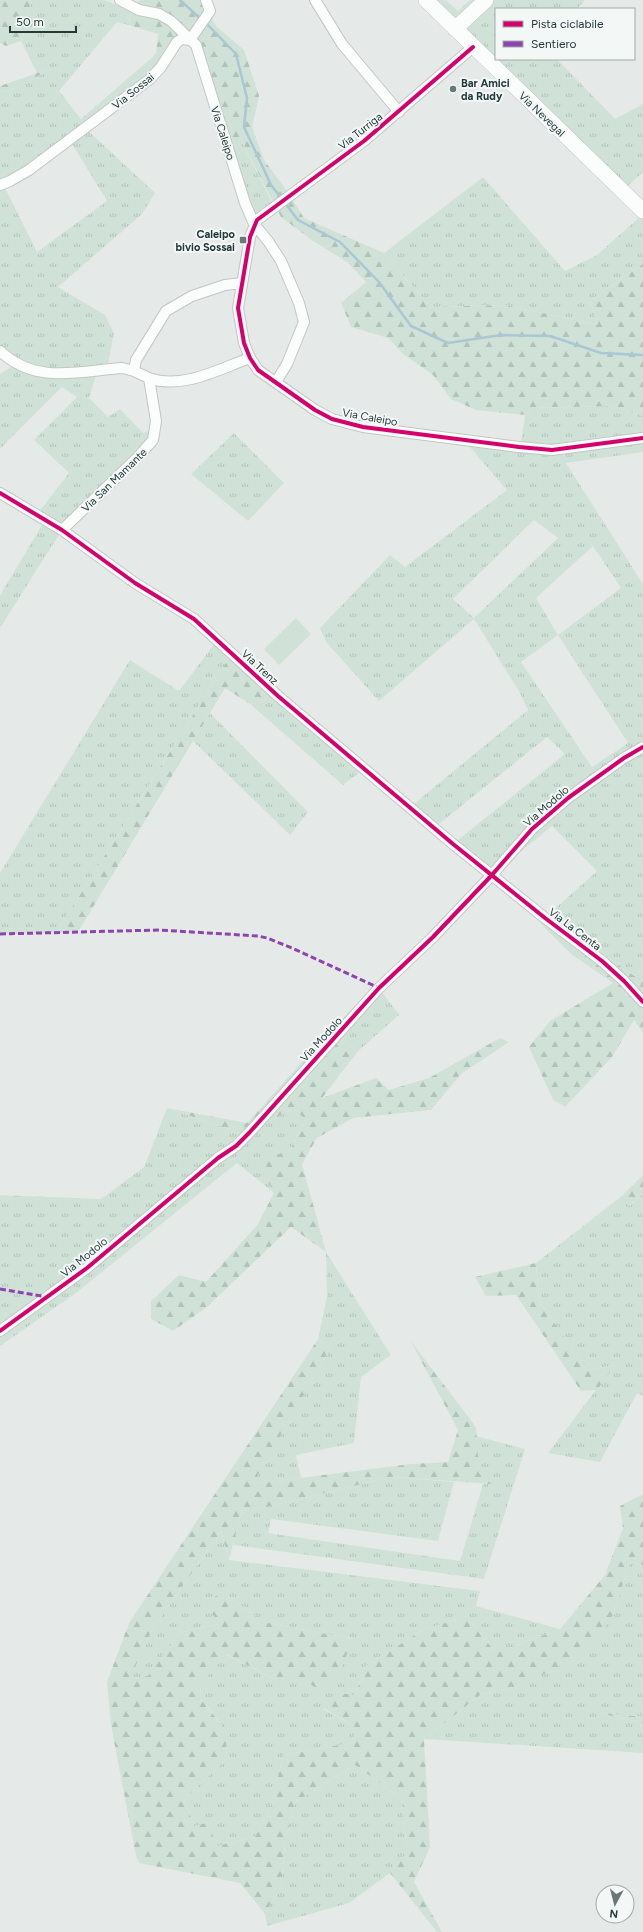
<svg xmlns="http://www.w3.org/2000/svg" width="643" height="1932" font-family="Figtree,sans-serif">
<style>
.grass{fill:url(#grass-tufts);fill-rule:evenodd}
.forest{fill:url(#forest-firs)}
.pitch{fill:#d0e2d8}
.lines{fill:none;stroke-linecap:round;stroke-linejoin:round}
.stream{stroke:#aac7d4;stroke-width:2.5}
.street-casing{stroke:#c2c7c5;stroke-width:12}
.secondary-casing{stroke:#c0c7c5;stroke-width:16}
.street{stroke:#fbfcfc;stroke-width:10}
.secondary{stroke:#fbfcfc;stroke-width:15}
.quiet{stroke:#8e44ad;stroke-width:3;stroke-dasharray:6 3;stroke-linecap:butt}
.cycleway-casing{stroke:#f3f8f7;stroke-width:6}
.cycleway{stroke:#d6006c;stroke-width:4}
.poi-dot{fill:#687876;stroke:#f3f8f7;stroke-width:1.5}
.labels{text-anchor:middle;stroke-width:4;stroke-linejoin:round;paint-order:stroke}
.poi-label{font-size:11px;font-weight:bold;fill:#243b39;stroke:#f3f8f7;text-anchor:start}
.street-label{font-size:11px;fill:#243b39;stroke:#f3f8f7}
</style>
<defs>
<pattern id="grass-tufts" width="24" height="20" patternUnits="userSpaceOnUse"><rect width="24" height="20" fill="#d0e2d8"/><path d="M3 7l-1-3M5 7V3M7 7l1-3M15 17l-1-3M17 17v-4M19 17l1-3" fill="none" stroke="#b2c3ba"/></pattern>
<pattern id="forest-firs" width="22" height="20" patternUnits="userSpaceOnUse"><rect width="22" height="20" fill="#d0e2d8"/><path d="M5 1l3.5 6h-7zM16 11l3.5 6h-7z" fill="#b2c3ba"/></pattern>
</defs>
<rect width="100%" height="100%" fill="#e5eae8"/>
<path class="grass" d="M32,0h72l26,10 -1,15 -12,-3 -58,69 22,28 2,7 72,67 -13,21 -84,73 47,28 9,18 -7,36h-9l-9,29 19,19 12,-8 23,24 5,-2 8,15 -94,84 -62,98v-33l45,-75 -7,-7 31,-40 -35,-33 43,-43 -15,-10 -62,62v-75l13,-8 -13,-11v-263l12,-3 44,-22 -19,6 -16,-32zM69,139l38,62 -70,51 -36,-72z
M418,0h28l12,11 12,-11h115l-8,9h-81v50h61l58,60 28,-15v68l-24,22z
M226,138h14l33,66 -19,15z
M483,177l82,94 32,-16 44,-39 2,3v45l-53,37 8,24 -93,-20 -75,2 -46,-54z
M613,406l30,10v36l-77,11 77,121v385l-9,7 -85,-62 48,-43 -45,-45 -61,50 -38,-32 112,-90 -18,-17 -113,91 -24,-21 118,-97 -8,-17 -46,-74 -95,82 -53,-59 -6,-14 70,-73 15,12 102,-77 -38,-44 51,3 5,-34 7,-7zM534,520l24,18 -84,80 -21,-19zM593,546l28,42 -63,47 -22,-37zM558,635l70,108 -36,24 -71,-105z
M234,433l50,50 -36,38 -57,-47z
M218,639l14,14 -176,280 -56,1v-61l130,-213 49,31z
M278,696l86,73 -21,16 -93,-81z
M210,713l98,99 -18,23 -97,-94z
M375,987l4,1 20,27 -41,36 -27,-21z
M167,1108l79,27 47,-27 13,12 -17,32 -15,41 -37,-30 -161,130 -76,53v-151l101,4 43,-32z
M643,1193v203l-6,-3 -37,69 -52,-9 67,-88 -28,5 -48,-69 -3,-38 87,-68 7,11z
M326,1252l65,103 -30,22 -7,66 -58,12 5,23 -49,6 78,-135 -12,-10 9,-43z
M476,1436l49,13 -41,130 -251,-34 8,-32 150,-36 63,5 -16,59 -167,-22 -3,14 192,28 23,-77h8l-12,-11z
M221,1531l8,29 251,31 -4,15 84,23 -64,24 -30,-37 -45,15 -55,35 -11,29 -32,14 28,15 6,18 -74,13 -11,50 -16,31 -42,11 -20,-21 -10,-26 42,-41 1,-27 -26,-34 -1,-13 25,-31 47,24h27l23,12 31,-51 -90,-17 -41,-31 -3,33 -39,9 -32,44 -19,1 23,-48z
M630,1562l13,3v152l-43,-4 43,10v30l-219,-14 56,-44 42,-10 91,-70z
M355,1765l47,34 5,53 -17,21 -41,30 -82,23 -2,-12 16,-27 4,-43 10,-42z"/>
<path class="forest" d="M0,0h32l-11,41 -15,5 -6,-3z
M140,0h60l17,27 27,23 15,46 -7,31 12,33 23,31 17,27 80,35 46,54 75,-2 93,20 -8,-24 53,-37v152l-30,-10 -81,2 -7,7 -49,-5 -25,-11 -18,-24 -30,-21 -15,-16 -37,-11 -10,-24 25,-21 -19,-20 -34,-21 -32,-24 -41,-79h-14l-18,-55 -19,-41 -13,-3 -26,36 -67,51 -2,-7 75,-65 2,-20 -29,-9 1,-15z
M60,65l-48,24 -12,3v-6z
M232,653l46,43 -28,8 -25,-16 -147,244 -22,1z
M549,914l85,62 9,-7v64l-9,-13 -22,37 -47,50 -12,-7 -24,-53 21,-26 63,-38 -42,-29 -30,-30z
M331,1030l27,21 -36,47 54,-20 13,12 40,-12 71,-40 9,4 -48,32 -30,36 -78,8 -36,20 -15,26 24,88 -35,-25 -84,80 -34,24 -22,-12v-18l28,-26 27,7 52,-58 16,-31 -15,-34 30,-7 17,-32 -13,-12 -47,27 -79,-27 80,15z
M643,1175v18l-14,13 -6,-11z
M536,1263l3,38 48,69 28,-5 -18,25 -16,1 -65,-96 -30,1 -11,-19z
M318,1339l12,10 -77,135 158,-20 37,-2 10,-32 -48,-90 66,87 3,46 13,11 -101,-7 -150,36 -12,47 -8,-29 -69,99 -22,48 18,-2 32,-43 39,-9 -13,-20 16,-13 41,31 90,17 -15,37 -16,15 -23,-13h-27l-46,-24 -26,31 1,14 26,33 -1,27 -42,41 10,26 17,-4 3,25 42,-11 16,-31 11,-50 73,-13 -5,-18 -28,-16 16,-15 16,2 11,-29 55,-35 45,-15 30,37 64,-24 45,-54 18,-47 -3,-22 23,-12v71l-13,-3 -17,53 -27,38 -64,32 -42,10 -56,44 6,108 -16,35 28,50h-5l-47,-59 17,-21 -5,-53 -47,-34 -60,37 -10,42 -4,43 -16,27 -25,-31 -101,-20 -3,-7 -25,-131 -4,-43 22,-59z
M595,1712l48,5v6z"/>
<path class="pitch" d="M296,618l15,16 -32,31 -15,-16z"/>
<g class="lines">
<path class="stream" d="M180,0l22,20
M206,23l30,31 11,44 -3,29 27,58 11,14
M285,203l13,17 42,22 39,40 32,44 37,17 53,-8 49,1 51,17 42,2"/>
<defs>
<path id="street" d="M120,0l19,10 20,4 12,7 25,24 49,158 9,21 14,17 13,20 18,42 5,19 -17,42 -11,18
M315,0l27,44 57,68
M190,40l20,-29 -4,-11
M473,47l-109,94 -107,79 -7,17 -12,71 6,35 6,15 8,12 57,40 17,9 31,8 156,20 33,3 91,-12
M0,185l10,-4 19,-11 121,-91 11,-12 16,-25 5,-3 8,1
M0,351c36,34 79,20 122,17l12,3
M149,378c33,12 70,-9 101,-20
M0,493l62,37 73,53 59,36 84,77 175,148 92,74 57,43 22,20 19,21
M62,530l76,-73 15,-17 3,-19 -7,-43 -15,-7 2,-11 30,-49 26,-15 33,-11 17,-2
M0,1331l87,-63 131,-110 18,-12 13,-13 130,-145 54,-51 58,-61 41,-47 36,-31 56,-40 19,-11"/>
<path id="secondary" d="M426,0l217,211
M455,29l31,-29"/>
</defs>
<use href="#street" class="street-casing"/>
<use href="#secondary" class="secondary-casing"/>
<use href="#street" class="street"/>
<use href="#secondary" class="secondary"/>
<path class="quiet" d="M0,934l159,-4 99,6 9,2 25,10 87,40
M0,1289l47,8"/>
<defs>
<path id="cycleway" d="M473,47l-109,94 -107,79 -7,17 -12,71 6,35 6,15 8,12 57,40 17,9 31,8 156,20 33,3 91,-12
M0,493l62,37 73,53 59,36 84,77 175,148 92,74 57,43 22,20 19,21
M0,1331l87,-63 131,-110 18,-12 13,-13 130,-145 54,-51 58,-61 41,-47 36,-31 56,-40 19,-11"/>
</defs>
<use href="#cycleway" class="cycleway-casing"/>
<use href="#cycleway" class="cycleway"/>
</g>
<g class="poi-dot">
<circle cx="453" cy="89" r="4"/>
<rect x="239" y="236" width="8" height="8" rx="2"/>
</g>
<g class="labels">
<g class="poi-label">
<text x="461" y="87">Bar Amici<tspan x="461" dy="13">da Rudy</tspan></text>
<text x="235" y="238" text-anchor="end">Caleipo<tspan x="235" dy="13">bivio Sossai</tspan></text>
</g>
<g class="street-label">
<text transform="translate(133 91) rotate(-39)" y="4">Via Sossai</text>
<text transform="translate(542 114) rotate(44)" y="4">Via Nevegal</text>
<text transform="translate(360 131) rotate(-38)" y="4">Via Turriga</text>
<text transform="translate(223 133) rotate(72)" y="4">Via Caleipo</text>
<text transform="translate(370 417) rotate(10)" y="4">Via Caleipo</text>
<text transform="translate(114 480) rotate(-44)" y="4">Via San Mamante</text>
<text transform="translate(260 667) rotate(43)" y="4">Via Trenz</text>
<text transform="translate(546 806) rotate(-41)" y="4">Via Modolo</text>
<text transform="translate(575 929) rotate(37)" y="4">Via La Centa</text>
<text transform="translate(321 1039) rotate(-48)" y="4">Via Modolo</text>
<text transform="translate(84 1257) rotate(-39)" y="4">Via Modolo</text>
</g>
</g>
<rect x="495" y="8" width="140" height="52" fill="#f3f8f7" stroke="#a0acab"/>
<rect x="503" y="21" width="20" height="6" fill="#d6006c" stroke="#a0acab"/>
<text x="531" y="28" font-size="12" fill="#243b39">Pista ciclabile</text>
<rect x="503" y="41" width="20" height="6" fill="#8e44ad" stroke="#a0acab"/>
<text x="531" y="48" font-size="12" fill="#243b39">Sentiero</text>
<g transform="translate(615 1904) rotate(187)"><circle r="19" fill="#f3f8f7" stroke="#a0acab"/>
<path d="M0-3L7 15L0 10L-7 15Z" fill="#687876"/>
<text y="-6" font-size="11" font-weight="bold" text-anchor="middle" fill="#243b39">N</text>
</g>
<path d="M10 26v6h66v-6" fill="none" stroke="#243b39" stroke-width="2"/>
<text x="16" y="26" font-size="12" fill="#243b39" stroke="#f3f8f7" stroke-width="3" paint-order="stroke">50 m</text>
</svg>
